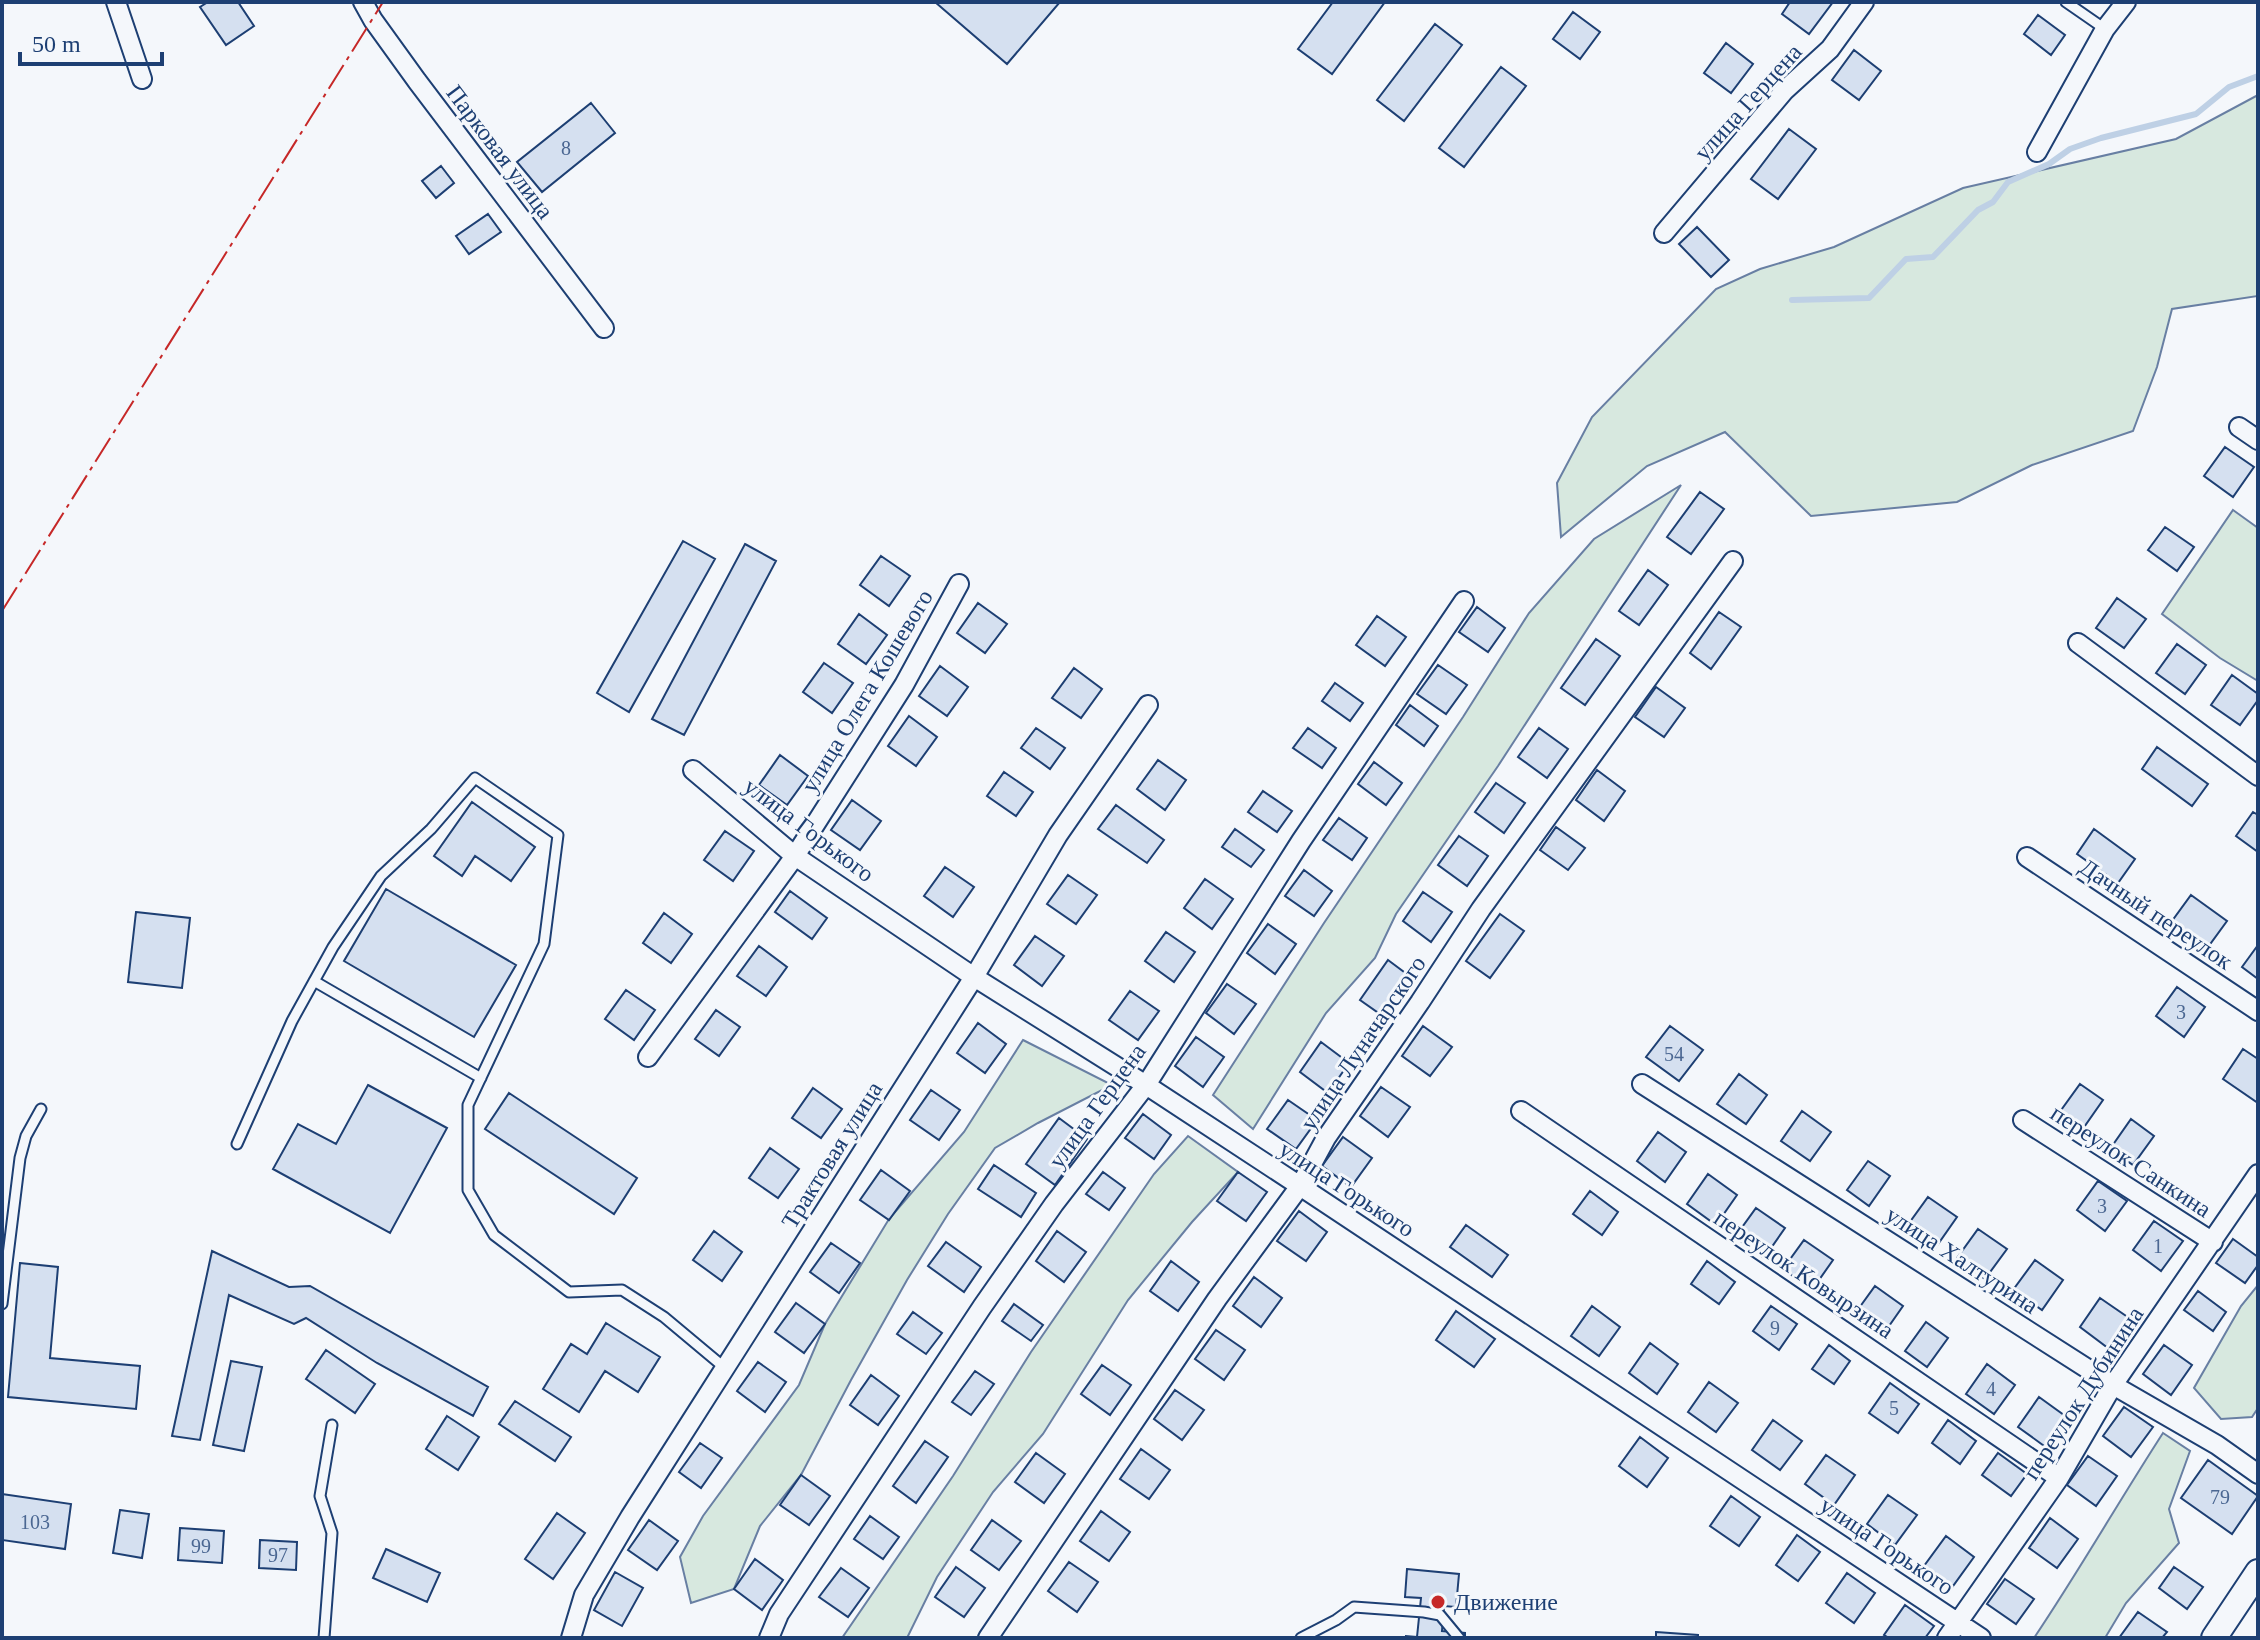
<svg xmlns="http://www.w3.org/2000/svg" width="2260" height="1640" font-family="Georgia,serif">
<style>
.green{fill:#d7e8df;stroke:#687fa3;stroke-width:2}
.lines{fill:none;stroke-linecap:round;stroke-linejoin:round}
.stream{stroke:#bed0e5;stroke-width:6}
.building{fill:#d5e0f0;stroke:#1d3f73;stroke-width:2}
.lane-casing{stroke:#1d3f73;stroke-width:13}
.street-casing{stroke:#1d3f73;stroke-width:22}
.secondary-casing{stroke:#1d3f73;stroke-width:28}
.lane{stroke:#f4f7fb;stroke-width:9}
.street{stroke:#f4f7fb;stroke-width:18}
.secondary{stroke:#f4f7fb;stroke-width:24}
.power{stroke:#c62828;stroke-width:2;stroke-dasharray:28 6 4 6;stroke-linecap:butt}
.poi-dot{fill:#c62828;stroke:#f4f7fb;stroke-width:3}
.labels{text-anchor:middle;stroke-width:6;stroke-linejoin:round;paint-order:stroke}
.number-label{font-size:20px;fill:#4b6792}
.street-label{font-size:24px;fill:#1d3f73;stroke:#f4f7fb}
.poi-label{font-size:24px;fill:#1d3f73;stroke:#f4f7fb;text-anchor:start}
</style>
<rect width="100%" height="100%" fill="#f4f7fb"/>
<path class="green" d="M2258,95v201l-86,13 -15,58 -24,64 -101,34 -75,37 -146,14 -86,-84 -78,34 -86,71 -4,-54 35,-66 124,-128 44,-20 74,-22 129,-59 213,-49z
M1681,485l-183,281 -102,148 -21,44 -49,55 -73,116 -40,-34 111,-172 139,-206 66,-104 65,-74z
M2233,510l25,18v153l-38,-23 -58,-44z
M1023,1040l89,45 -74,38 -43,25 -47,66 -41,66 -56,100 -50,95 -41,51 -26,63 -43,14 -11,-46 23,-41 96,-131 26,-61 64,-105 75,-87z
M1188,1136l50,36 -46,50 -64,78 -85,134 -50,58 -56,85 -30,61h-65l111,-162 78,-124 123,-178z
M2258,1285v123l-6,9 -31,2 -27,-31 47,-82z
M2163,1433l27,18 -21,58 10,34 -53,60 -21,35h-71c45,-67 85,-137 129,-205z"/>
<g class="lines">
<path class="stream" d="M1792,300l77,-2 37,-39 27,-2 45,-47 15,-8 15,-20 41,-18 21,-15 31,-11 95,-24 33,-27 29,-11"/>
</g>
<path class="building" d="M208,2h30l16,24 -28,19 -26,-38z
M935,2h125l-53,62z
M1333,2h52l-53,72 -34,-25z
M1790,2h43l-24,32 -27,-20z
M1573,12l27,20 -20,27 -27,-20z
M2038,15l27,20 -14,20 -27,-21z
M1435,24l27,21 -58,76 -27,-21z
M1726,43l27,21 -22,29 -27,-20z
M1854,50l27,21 -22,29 -27,-20z
M1501,67l25,19 -62,81 -25,-19z
M591,103l24,30 -73,59 -25,-30z
M1789,129l27,20 -38,50 -27,-20z
M441,166l13,17 -18,15 -14,-17z
M488,214l13,18 -32,22 -13,-18z
M1697,227l32,33 -18,17 -32,-33z
M2225,447l29,20 -21,30 -29,-21z
M1700,492l24,17 -33,45 -24,-17z
M2165,527l29,20 -17,24 -29,-21z
M683,541l32,18 -86,153 -32,-19z
M745,544l31,17 -92,174 -32,-16z
M881,556l29,20 -21,30 -29,-21z
M1648,570l20,15 -29,40 -20,-14z
M2117,598l29,21 -22,29 -28,-20z
M978,603l29,21 -22,29 -28,-20z
M1477,607l28,21 -17,24 -29,-20z
M1719,612l22,15 -30,42 -21,-16z
M859,614l28,21 -21,29 -28,-20z
M1377,616l29,21 -21,29 -29,-21z
M1596,639l24,17 -35,49 -24,-17z
M2177,644l29,21 -21,29 -29,-21z
M824,663l29,20 -21,30 -29,-21z
M1438,665l29,20 -21,29 -29,-20z
M940,666l28,21 -21,29 -28,-20z
M1074,668l28,21 -21,29 -29,-20z
M2232,675l26,19v6l-18,25 -29,-20z
M1335,683l28,20 -13,18 -28,-20z
M1656,687l29,21 -21,29 -29,-20z
M1410,705l28,21 -14,20 -28,-21z
M909,716l28,21 -21,29 -28,-20z
M1036,728l29,20 -15,21 -29,-21z
M1308,728l28,20 -14,20 -29,-20z
M1539,728l29,21 -21,29 -29,-21z
M2157,747l51,37 -16,22 -50,-37z
M780,755l28,21 -21,29 -28,-20z
M1158,760l28,20 -21,30 -28,-21z
M1374,762l28,21 -16,22 -28,-21z
M1597,770l28,21 -21,30 -28,-21z
M1004,772l29,20 -17,24 -29,-20z
M1496,783l29,20 -21,30 -29,-21z
M1263,791l29,20 -15,21 -29,-20z
M852,800l29,21 -21,29 -29,-20z
M472,802l63,45 -24,34 -36,-25 -13,20 -28,-20z
M1116,805l48,35 -17,23 -49,-34z
M2253,812l5,3v37l-22,-16z
M1339,818l28,20 -15,22 -29,-20z
M1556,827l29,21 -17,22 -28,-20z
M1235,829l29,21 -13,17 -29,-20z
M2094,829l41,30 -17,24 -41,-29z
M725,831l29,20 -21,30 -29,-21z
M1459,836l29,20 -21,30 -29,-21z
M945,867l29,20 -21,30 -29,-21z
M1304,870l28,21 -18,25 -29,-20z
M1068,875l29,20 -21,29 -29,-20z
M1205,879l28,20 -21,30 -28,-21z
M386,889l130,76 -42,72 -130,-76z
M790,891l37,27 -15,21 -37,-27z
M1423,892l29,20 -21,30 -28,-21z
M2191,895l36,26 -19,26 -36,-26z
M136,912l54,6 -8,70 -54,-6z
M664,913l28,21 -21,29 -28,-20z
M1500,914l24,17 -34,47 -24,-17z
M1268,924l28,20 -21,30 -28,-21z
M1166,932l29,20 -21,30 -29,-21z
M1035,936l29,20 -22,30 -28,-21z
M2258,945v34l-16,-12z
M759,946l28,21 -21,29 -29,-20z
M1388,960l20,15 -28,39 -20,-14z
M1227,984l29,20 -22,30 -28,-21z
M2177,987l28,20 -21,30 -28,-21z
M626,990l29,20 -21,30 -29,-21z
M1130,991l29,20 -21,29 -29,-20z
M716,1010l24,17 -21,29 -24,-17z
M978,1023l28,21 -21,29 -28,-20z
M1423,1026l29,21 -22,29 -28,-20z
M1670,1026l33,24 -24,31 -33,-24z
M1196,1037l28,20 -21,30 -28,-21z
M1321,1042l28,21 -21,30 -28,-21z
M2243,1049l15,10v44l-35,-24z
M1739,1074l28,21 -21,29 -29,-20z
M2080,1084l23,16 -21,30 -23,-17z
M368,1085l79,43 -57,105 -117,-64 25,-45 38,20z
M1381,1087l29,20 -22,30 -28,-21z
M813,1088l29,21 -21,29 -29,-20z
M931,1090l29,20 -21,30 -29,-20z
M509,1093l128,85 -23,36 -129,-85z
M1288,1100l29,20 -21,29 -29,-20z
M1802,1111l29,21 -21,29 -29,-20z
M1143,1114l28,21 -17,24 -29,-21z
M1059,1118l28,21 -32,46 -29,-21z
M2131,1119l23,17 -21,29 -23,-16z
M1658,1132l28,20 -21,30 -28,-21z
M1343,1137l29,21 -21,29 -29,-21z
M770,1148l29,21 -21,29 -29,-20z
M1868,1161l22,15 -21,30 -22,-16z
M994,1165l42,28 -15,24 -43,-28z
M881,1170l29,21 -21,29 -29,-20z
M1103,1172l22,16 -16,22 -23,-16z
M1238,1172l29,20 -21,29 -29,-20z
M1708,1174l29,21 -21,30 -29,-21z
M2098,1181l29,20 -22,30 -28,-21z
M1590,1191l28,21 -16,23 -29,-21z
M1928,1197l29,20 -21,30 -29,-21z
M1756,1208l29,20 -21,30 -29,-21z
M1299,1211l28,21 -21,29 -29,-20z
M2154,1221l29,20 -22,30 -28,-21z
M1466,1225l42,30 -16,22 -42,-30z
M1978,1229l29,20 -22,30 -28,-21z
M714,1231l28,21 -20,29 -29,-21z
M1057,1231l29,21 -22,30 -28,-21z
M2233,1239l25,18v8l-13,18 -29,-20z
M1804,1240l29,20 -21,30 -29,-21z
M946,1242l35,25 -17,25 -36,-26z
M831,1243l29,20 -21,30 -29,-21z
M212,1251l77,36 21,-1 178,101 -15,29 -96,-53 -71,-45 -12,6 -65,-29 -29,145 -28,-4z
M2035,1260l28,20 -21,30 -29,-20z
M1171,1261l28,21 -21,29 -28,-20z
M1707,1261l28,21 -16,22 -28,-20z
M20,1263l38,4 -8,91 90,8 -4,43 -128,-12z
M1254,1277l28,21 -21,29 -28,-21z
M1875,1286l28,20 -21,30 -28,-21z
M2198,1291l28,21 -13,19 -29,-21z
M2100,1298l29,20 -21,30 -28,-21z
M796,1303l29,21 -21,29 -29,-21z
M1014,1304l29,21 -12,16 -29,-20z
M1592,1306l28,21 -21,29 -28,-20z
M1771,1306l26,18 -18,26 -26,-19z
M1456,1311l39,28 -21,28 -38,-27z
M913,1312l29,21 -16,21 -29,-20z
M1926,1322l22,16 -21,29 -22,-16z
M606,1323l54,34 -22,35 -33,-21 -26,41 -36,-23 28,-45 16,10z
M1216,1330l29,20 -21,30 -29,-21z
M1650,1343l28,21 -21,30 -28,-21z
M1829,1345l21,16 -16,23 -22,-15z
M2164,1345l28,20 -21,30 -28,-21z
M326,1350l49,34 -20,29 -49,-34z
M231,1361l31,6 -18,84 -31,-6z
M758,1362l28,20 -21,30 -28,-21z
M1987,1364l28,21 -21,29 -28,-20z
M1102,1365l29,20 -21,30 -29,-21z
M975,1371l19,13 -23,31 -19,-13z
M871,1375l28,21 -21,29 -28,-20z
M1709,1382l29,21 -22,29 -28,-20z
M1890,1383l29,21 -21,29 -29,-20z
M1175,1390l29,20 -22,30 -28,-21z
M2039,1397l29,21 -21,30 -29,-21z
M515,1401l56,36 -16,24 -56,-37z
M2124,1407l29,20 -22,30 -28,-21z
M447,1416l32,21 -21,33 -32,-21z
M1773,1420l29,21 -22,29 -28,-20z
M1948,1420l28,21 -16,23 -28,-21z
M1640,1437l28,21 -21,29 -28,-21z
M925,1441l23,16 -32,46 -23,-17z
M700,1443l22,15 -21,30 -22,-16z
M1141,1449l29,21 -21,29 -29,-20z
M1036,1453l29,21 -21,29 -29,-21z
M1998,1453l29,21 -16,22 -29,-21z
M1826,1455l29,20 -21,30 -29,-21z
M2088,1456l29,20 -21,30 -29,-21z
M2208,1460l50,36 -26,38 -51,-36z
M801,1475l29,21 -21,29 -29,-20z
M2,1494l69,10 -6,45 -63,-9z
M1888,1495l29,20 -22,30 -28,-21z
M1731,1496l29,21 -21,29 -29,-20z
M120,1510l29,4 -7,44 -29,-5z
M1101,1511l29,21 -21,29 -29,-20z
M557,1513l28,20 -32,46 -28,-20z
M870,1516l29,21 -16,22 -29,-20z
M2050,1518l28,21 -21,29 -28,-20z
M649,1520l29,21 -21,29 -29,-20z
M992,1520l29,21 -22,29 -28,-20z
M180,1528l44,3 -2,32 -44,-3z
M1797,1535l23,17 -22,29 -22,-16z
M1946,1536l28,21 -21,29 -29,-20z
M260,1540l37,2 -1,28 -37,-2z
M386,1549l54,24 -13,29 -54,-24z
M755,1559l28,21 -21,30 -28,-21z
M1069,1562l29,20 -21,30 -29,-21z
M956,1567l29,21 -21,29 -29,-20z
M2174,1567l29,20 -16,22 -28,-21z
M841,1568l28,20 -21,29 -29,-20z
M1407,1569l52,5 -3,33 -12,-1 -2,25 23,2v5h-59v-2l11,1 4,-39 -16,-1z
M615,1572l28,16 -21,38 -28,-16z
M1847,1573l28,20 -21,30 -28,-20z
M2005,1579l29,20 -18,25 -29,-20z
M1905,1605l29,21 -9,12h-36l-5,-3z
M2138,1612l29,20 -5,6h-43z
M1656,1632l42,3v3h-42z"/>
<g class="lines">
<defs>
<path id="lane" d="M2066,2l39,27
M314,981l167,97
M237,1144l55,-123 41,-74 48,-71 50,-47 44,-51 83,57 -14,109 -76,161v85l26,45 75,57 53,-2 42,27 61,51
M2,1304l18,-146 6,-22 15,-27
M324,1638l8,-105 -12,-37 12,-71
M1301,1638l35,-18 18,-13 70,5 16,3 19,23"/>
<path id="street" d="M116,2l26,77
M363,2l10,18 44,61 187,247
M2037,152l68,-123 21,-27
M1664,233l121,-143 45,-41 34,-47
M2239,427l19,13
M2078,643l180,133
M693,770l102,86 179,121 172,108 154,101 681,452
M2027,857l231,154
M648,1057l147,-201 109,-171 55,-101
M1642,1084l471,301 104,60 41,29
M1521,1111l538,367
M2023,1120l190,122
M571,1638l13,-43 46,-78 344,-540 84,-142 90,-130
M769,1638l10,-24 203,-307 72,-103 92,-119 155,-244 163,-240
M988,1638l229,-339 83,-113 26,-48 94,-136 61,-93 252,-348
M1947,1638l112,-160 54,-93 145,-211"/>
<path id="secondary" d="M2214,1638l44,-66"/>
</defs>
<use href="#lane" class="lane-casing"/>
<use href="#street" class="street-casing"/>
<use href="#secondary" class="secondary-casing"/>
<use href="#lane" class="lane"/>
<use href="#street" class="street"/>
<use href="#secondary" class="secondary"/>
<path class="power" d="M2,611l381,-609"/>
</g>
<circle class="poi-dot" cx="1438" cy="1602" r="8"/>
<g class="labels">
<g class="number-label">
<text x="566" y="155">8</text>
<text x="2181" y="1019">3</text>
<text x="1674" y="1061">54</text>
<text x="2102" y="1213">3</text>
<text x="2158" y="1253">1</text>
<text x="1775" y="1335">9</text>
<text x="1991" y="1396">4</text>
<text x="1894" y="1415">5</text>
<text x="2220" y="1504">79</text>
<text x="35" y="1529">103</text>
<text x="201" y="1553">99</text>
<text x="278" y="1562">97</text>
</g>
<g class="street-label">
<text transform="translate(1748 102) rotate(-48)" y="8">улица Герцена</text>
<text transform="translate(500 152) rotate(53)" y="8">Парковая улица</text>
<text transform="translate(867 691) rotate(-59)" y="8">улица Олега Кошевого</text>
<text transform="translate(809 830) rotate(37)" y="8">улица Горького</text>
<text transform="translate(2156 914) rotate(34)" y="8">Дачный переулок</text>
<text transform="translate(1363 1043) rotate(-56)" y="8">улица Луначарского</text>
<text transform="translate(1097 1106) rotate(-54)" y="8">улица Герцена</text>
<text transform="translate(832 1155) rotate(-58)" y="8">Трактовая улица</text>
<text transform="translate(2131 1161) rotate(33)" y="8">переулок Санкина</text>
<text transform="translate(1347 1189) rotate(33)" y="8">улица Горького</text>
<text transform="translate(1962 1260) rotate(33)" y="8">улица Халтурина</text>
<text transform="translate(1804 1274) rotate(34)" y="8">переулок Ковырзина</text>
<text transform="translate(2083 1393) rotate(-57)" y="8">переулок Дубинина</text>
<text transform="translate(1887 1546) rotate(34)" y="8">улица Горького</text>
</g>
<g class="poi-label">
<text x="1454" y="1610">Движение</text>
</g>
</g>
<rect width="2260" height="1640" fill="none" stroke="#1d3f73" stroke-width="8"/>
<path d="M20 52v12h142v-12" fill="none" stroke="#1d3f73" stroke-width="4"/>
<text x="32" y="52" font-size="24" fill="#1d3f73" stroke="#f4f7fb" stroke-width="6" paint-order="stroke">50 m</text>
</svg>
